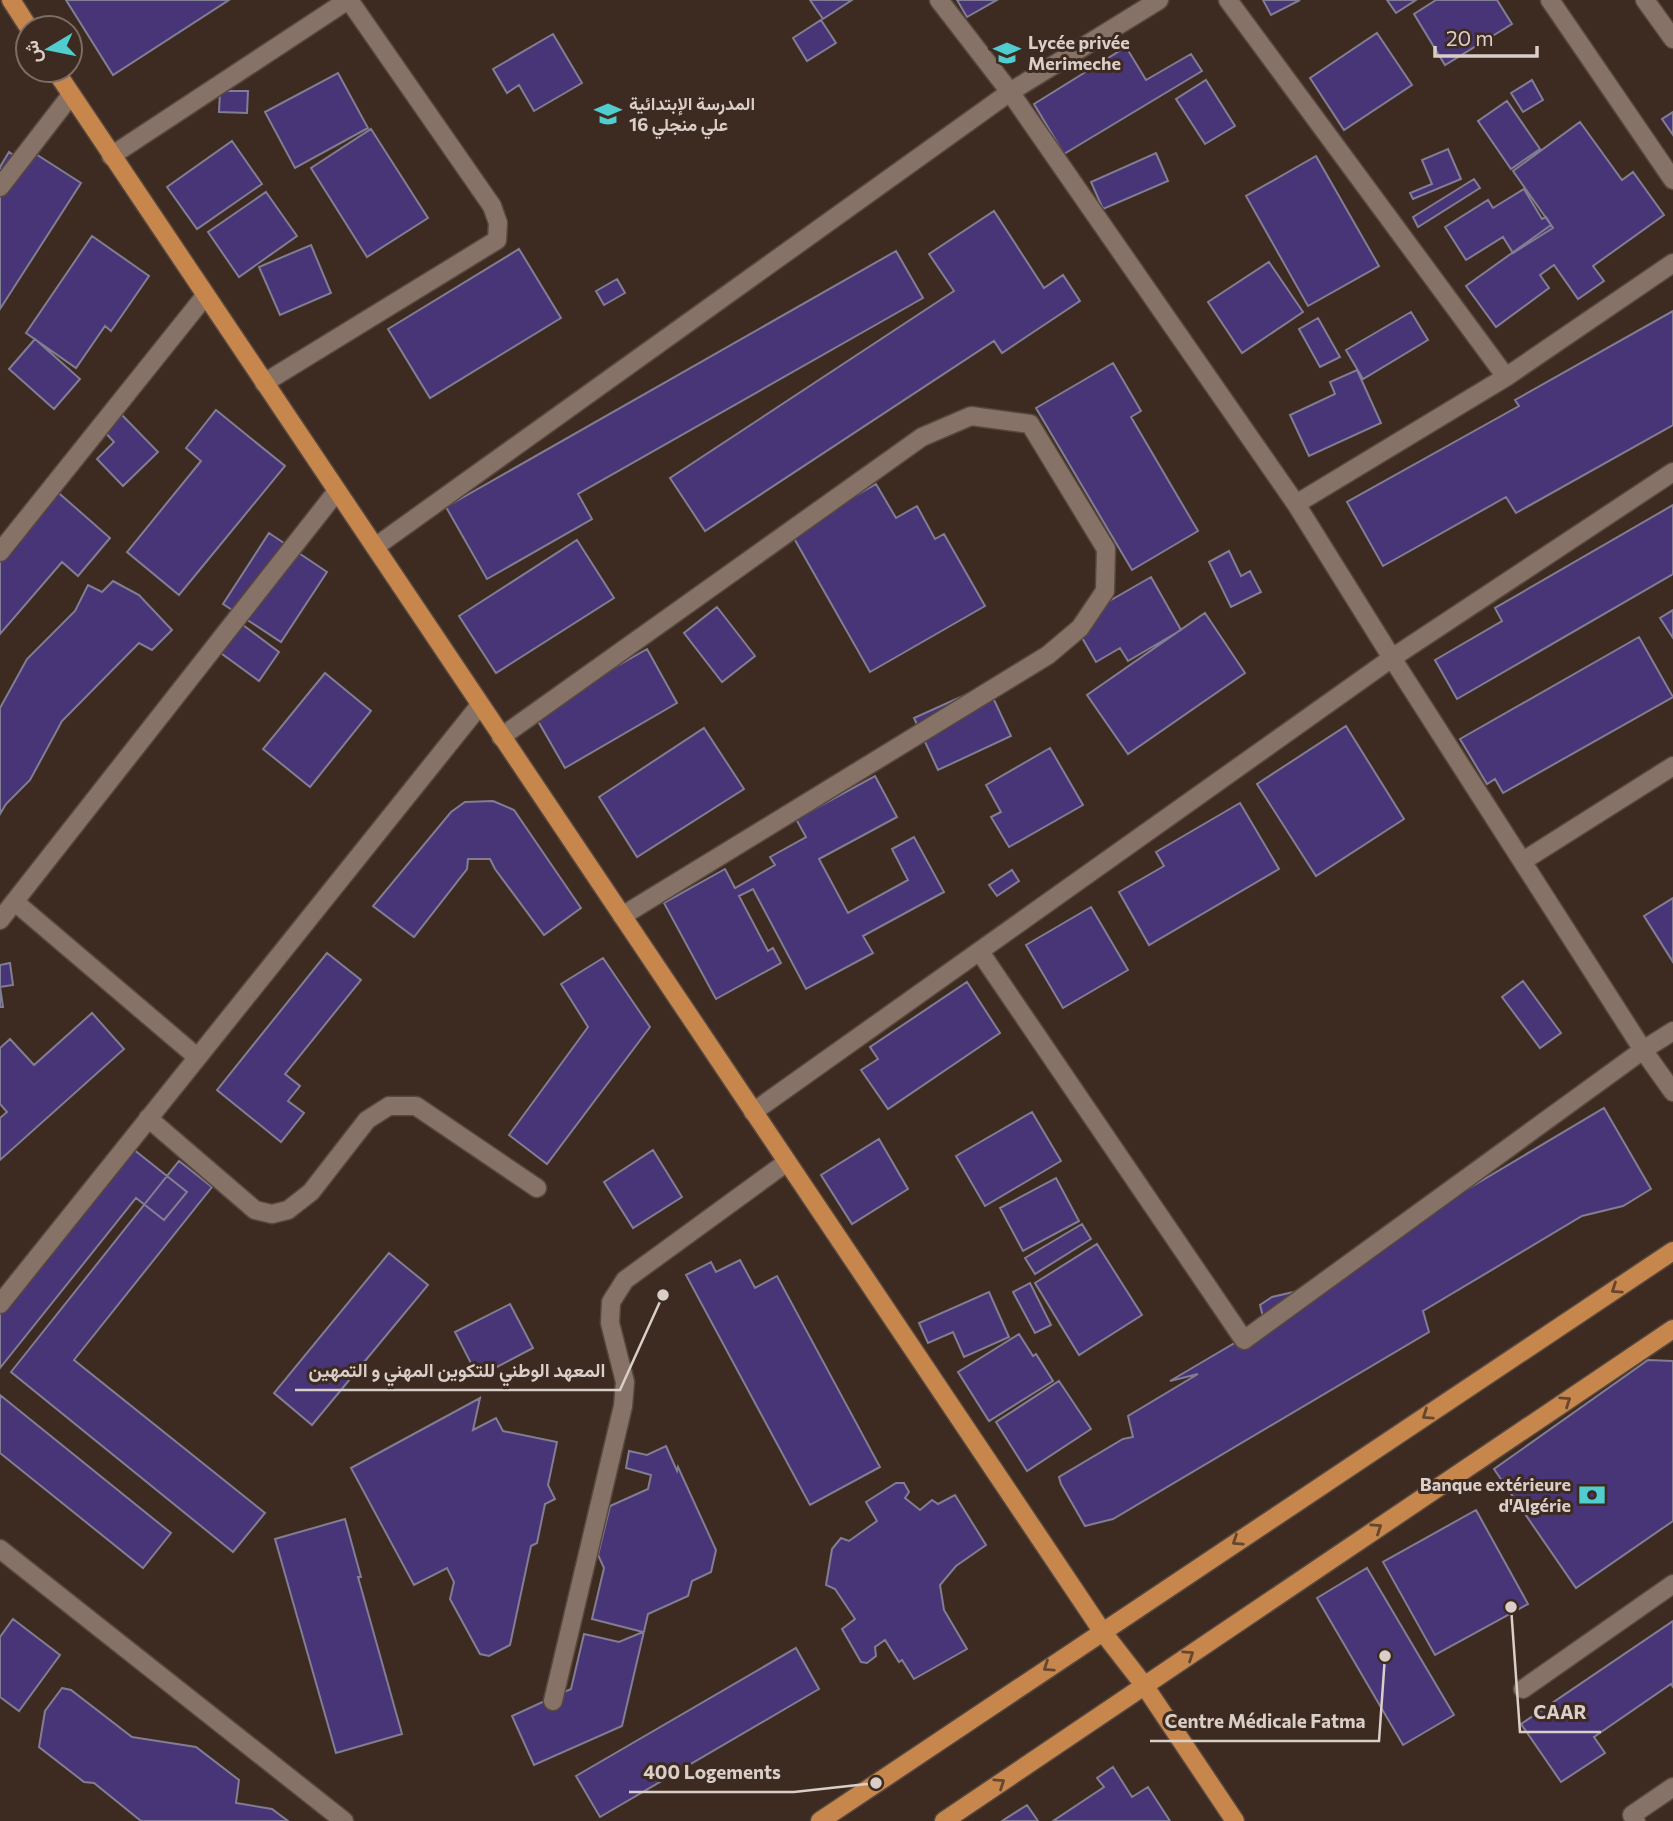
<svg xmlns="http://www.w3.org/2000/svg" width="1673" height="1821" font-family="Commissioner,Vazirmatn,sans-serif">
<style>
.building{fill:#483578;stroke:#817d92;stroke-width:2}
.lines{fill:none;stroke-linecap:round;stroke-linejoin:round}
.minor-casing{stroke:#56473f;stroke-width:21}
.major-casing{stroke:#56473f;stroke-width:21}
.minor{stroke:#867266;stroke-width:18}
.major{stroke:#c7874c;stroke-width:18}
.oneway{stroke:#66472e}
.labels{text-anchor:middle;stroke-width:6;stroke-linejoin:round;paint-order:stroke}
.poi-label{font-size:18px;font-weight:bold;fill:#dacec8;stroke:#3d2b21;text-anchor:start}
.leader{fill:none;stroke:#dacec8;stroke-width:2.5}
.callout-dot{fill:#dacec8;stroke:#3d2b21;stroke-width:2.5}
.callout-label{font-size:19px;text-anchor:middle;font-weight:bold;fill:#dacec8;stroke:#3d2b21;stroke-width:6;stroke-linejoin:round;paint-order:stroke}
</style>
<rect width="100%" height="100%" fill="#3d2b21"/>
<path class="building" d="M66,0h163l-116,75z
M810,0h42l-29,19z
M957,0h40l-30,17z
M1263,0h37l-29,15z
M1387,0h29l-20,13z
M1436,0h61l15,24 -67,41 -31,-51z
M821,20l15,23 -29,18 -14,-23z
M1377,33l35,52 -68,45 -34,-52z
M553,34l29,49 -48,28 -15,-26 -12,8 -14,-24z
M1126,47l20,33 45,-26 11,17 -138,83 -30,-50z
M338,73l30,55 -73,40 -30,-56z
M1206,80l29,46 -30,18 -29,-45z
M1532,80l11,20 -20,12 -12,-19z
M220,91h28l-1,22 -28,-1z
M1507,101l33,48 -29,20 -33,-48z
M1673,112v23l-11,-16z
M1580,122l42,58 11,-8 31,43 -71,51 11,15 -26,18 -24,-34 -14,10 9,13 -53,39 -30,-41 85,-61 -38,-54z
M371,129l57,89 -61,39 -56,-89z
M232,141l30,43 -65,45 -30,-42z
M28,149l53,34 -81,126v-142l9,-15 11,8z
M1448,149l13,30 -48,20 -3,-6 22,-9 -10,-24z
M1156,153l12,28 -65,28 -12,-27z
M1316,156l63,110 -71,40 -62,-110z
M1474,179l6,9 -62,39 -5,-10z
M1524,189l18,30 4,-2 7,11 -40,25 -10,-16 -37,23 -21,-33 43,-27 5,8z
M266,192l31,44 -58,41 -31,-45z
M994,211l50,77 19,-13 17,26 -78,52 -8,-12 -289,190 -35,-53 284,-187 -25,-37z
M92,236l57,40 -38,55 -6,-5 -29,42 -50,-35z
M311,245l20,48 -51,22 -21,-48z
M519,249l42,69 -131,80 -42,-69z
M896,251l27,47 -345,196 14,25 -105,60 -41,-72z
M1269,262l34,50 -61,41 -34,-51z
M617,279l8,14 -21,12 -8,-14z
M1673,311v114l-157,88 -10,-16 -123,69 -36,-64 172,-96 -4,-6z
M1411,312l17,28 -65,39 -17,-29z
M1318,318l22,39 -20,10 -21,-38z
M35,339l45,40 -26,30 -45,-40z
M1113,363l28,48 -10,6 67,114 -66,39 -96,-162z
M1357,370l24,53 -72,33 -19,-41 45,-21 -5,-12z
M216,410l69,56 -106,129 -52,-43 74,-91 -15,-13z
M120,413l38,39 -35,34 -26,-27 17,-17 -11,-12z
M876,484l20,34 21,-12 18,33 9,-5 41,72 -115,66 -79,-139z
M53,488l57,50 -32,38 -16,-14 -62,72v-85z
M1673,505v69l-216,125 -22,-39 67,-39 -7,-13z
M269,533l58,39 -46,70 -58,-38z
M577,540l37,58 -118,75 -37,-57z
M1229,551l12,25 9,-5 11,21 -30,15 -22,-45z
M1151,577l30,53 -53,31 -8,-13 -24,14 -23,-40z
M113,581l26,14 33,35 -20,20 -13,-7 -77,78 -32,59 -24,24 -6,10v-106l27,-49 48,-48 13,-26 14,7z
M717,607l38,49 -33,26 -38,-49z
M1673,610v28l-13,-20z
M1205,613l40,60 -117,81 -41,-59z
M239,622l40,30 -20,29 -41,-30z
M1639,637l34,60 -170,96 -8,-14 -8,5 -27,-45z
M647,649l30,54 -112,65 -31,-54z
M325,673l46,38 -61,76 -47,-38z
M987,685l24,51 -73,34 -24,-52z
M1346,726l58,93 -88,57 -59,-92z
M704,728l40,61 -107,68 -38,-60z
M1050,748l33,57 -74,42 -18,-30 10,-5 -15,-27z
M875,776l22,41 -78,42 29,54 60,-33 -16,-31 22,-12 30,55 -81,44 10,17 -67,36 -53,-100 -14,7 29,55 5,-3 8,15 -65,36 -52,-96 61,-34 10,19 40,-23 -5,-8 36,-20 -10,-18z
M493,801l21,9 67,98 -37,27 -49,-66 -5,-10h-22l-1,10 -53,68 -41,-31 78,-94 14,-10z
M1240,803l39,66 -130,76 -30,-53 45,-26 -8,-14z
M1012,870l7,11 -22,15 -8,-11z
M1673,898v64l-29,-46z
M1091,907l37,63 -65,38 -37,-63z
M327,953l34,27 -76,94 15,12 -12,15 16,12 -23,29 -64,-52z
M603,958l47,69 -103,137 -38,-29 79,-108 -27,-43z
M10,963l3,22 -13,2 3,20h-3v-42z
M1523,981l38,52 -21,15 -38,-51z
M967,982l33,51 -112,76 -27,-39 17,-11 -8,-12z
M92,1013l32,36 -124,111v-42l7,-6 -7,-8v-56l10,-9 24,26z
M1604,1108l47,81 -28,17 -41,10 -159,95 6,21 -316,187 -28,7 -24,-42 -2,-7 64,-38 10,-2 -5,-21 70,-42 -28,7 95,-56 -5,-20 12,-8 30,-7 -3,-1z
M1032,1112l29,49 -76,45 -29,-50z
M879,1139l29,50 -56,35 -31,-49z
M123,1141l64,51 -23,28 -28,-22 -136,170v-73z
M653,1150l29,47 -49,31 -29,-46z
M179,1161l33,26 -138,173 191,153 -32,39 -222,-180z
M1056,1178l23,43 -56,30 -23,-43z
M1082,1224l9,15 -56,35 -10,-16z
M1097,1244l45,71 -63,40 -44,-72z
M389,1253l39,32 -116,140 -38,-32z
M740,1260l15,28 22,-12 103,191 -70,38 -124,-230 25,-13 5,10z
M1030,1283l21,42 -16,8 -22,-41z
M989,1292l20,45 -45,20 -11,-25 -25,11 -9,-20z
M510,1304l23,44 -55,29 -23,-45z
M1019,1334l14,22 3,-2 17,27 -64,40 -31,-49z
M1648,1360l25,1v160l-97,67 -82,-119z
M1059,1381l32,48 -64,42 -31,-49z
M0,1395l171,138 -28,35 -143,-115z
M480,1398l-7,32 23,-12 7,13 54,11 -9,43 7,14 -10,5 -8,39 -6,3 -21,99 -21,11 -9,-2 -30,-55 4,-17 -7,-14 -33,17 -63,-117z
M666,1446l11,25 1,-4 38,83 -5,22 -19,9 -4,15 -40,18 -26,112 -88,39 -22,-49 59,-27 13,-55 35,8 24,-10 -51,-13 12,-51 -6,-13 12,-49 38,-17 3,-14 -25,-7 3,-17 18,4z
M896,1483h8l5,9 -4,6 15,12 12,-10 6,4 17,-9 31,50 -30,21 -16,19 4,25 23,39 -53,30 -12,-19 -3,2 -14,-22 -10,7 1,9 -9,7 -6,-1 -19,-33 13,-10 -20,-30 -9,-4 6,-36 9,-11 8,3 28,-20 -11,-19z
M1476,1510l52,94 -93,51 -52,-93z
M345,1519l16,58h-3l44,157 -66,19 -61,-214z
M1367,1568l87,147 -51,30 -86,-147z
M13,1619l47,36 -41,56 -19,-14v-60z
M1673,1621v66l-2,-3 -77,53 11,16 -44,29 -40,-58z
M796,1648l23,41 -219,128 -24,-41z
M62,1688l9,2 61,47 64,10 43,33 -3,23 36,6 16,12h-147l-47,-38 -10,-1 -45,-35 6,-36z
M1113,1767l19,30 16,-10 22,34h-117l51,-34 -7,-9z
M1027,1805l11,16h-36z"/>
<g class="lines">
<defs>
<path id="minor" d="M939,0l71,92 286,412 96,154 251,392 30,42
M1228,0l278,377
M1550,0l123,180
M1645,0l28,39
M111,156l237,-156
M0,187l71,-92
M264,383l233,-143 1,-17 -6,-17 -143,-206
M1296,504l210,-127 167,-114
M375,547l635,-455 149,-92
M0,552l205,-256
M501,737l421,-300 49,-21 59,8 76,125 -1,42 -25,37 -32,27 -426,261
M1523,861l150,-95
M15,902l182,155
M0,920l337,-429
M980,952l264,388 399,-290 30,-19
M753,1112l639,-454 281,-186
M148,1118l107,92 17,4 16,-4 23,-18 56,-72 22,-14h27l121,82
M0,1304l480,-599
M0,1549l344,272
M1523,1689l150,-105
M553,1701l70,-295 2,-24 -15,-59 1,-21 14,-22 162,-118
M1636,1821l-4,-6 41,-28"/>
<path id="major" d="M11,0l18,28
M55,70l1047,1561 42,54 91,136
M820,1821l853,-570
M944,1821l729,-492"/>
</defs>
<use href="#minor" class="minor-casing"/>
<use href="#major" class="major-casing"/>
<use href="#minor" class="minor"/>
<use href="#major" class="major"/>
</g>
<defs><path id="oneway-chevron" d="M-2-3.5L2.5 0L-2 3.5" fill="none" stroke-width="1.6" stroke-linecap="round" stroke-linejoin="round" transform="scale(1.75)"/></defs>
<g class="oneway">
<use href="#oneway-chevron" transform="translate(1616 1289) rotate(146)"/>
<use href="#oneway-chevron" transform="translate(1566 1401) rotate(-34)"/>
<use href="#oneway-chevron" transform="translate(1427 1415) rotate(146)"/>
<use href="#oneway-chevron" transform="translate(1377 1528) rotate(-34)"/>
<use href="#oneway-chevron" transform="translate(1237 1541) rotate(146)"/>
<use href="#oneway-chevron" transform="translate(1189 1655) rotate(-34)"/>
<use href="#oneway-chevron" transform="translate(1048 1667) rotate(146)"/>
<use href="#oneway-chevron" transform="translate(1000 1783) rotate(-34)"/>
</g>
<defs>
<symbol id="school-bare" viewBox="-9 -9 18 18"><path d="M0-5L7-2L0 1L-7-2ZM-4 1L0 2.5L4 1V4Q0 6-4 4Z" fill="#52cdcf" stroke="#3d2b21" stroke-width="2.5" paint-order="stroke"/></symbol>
<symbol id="bank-bare" viewBox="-9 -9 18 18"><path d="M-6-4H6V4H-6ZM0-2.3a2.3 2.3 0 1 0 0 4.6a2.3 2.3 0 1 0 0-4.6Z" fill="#52cdcf" stroke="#3d2b21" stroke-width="2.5" paint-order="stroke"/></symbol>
</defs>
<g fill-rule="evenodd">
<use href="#school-bare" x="988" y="34" width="38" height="38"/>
<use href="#school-bare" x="589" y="95" width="38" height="38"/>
<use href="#bank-bare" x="1573" y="1476" width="38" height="38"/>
</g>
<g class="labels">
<g class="poi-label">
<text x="1028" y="49">Lycée privée<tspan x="1028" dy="21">Merimeche</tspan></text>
<text x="629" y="110">المدرسة الإبتدائية<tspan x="629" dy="21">علي منجلي 16</tspan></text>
<text x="1571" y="1491" text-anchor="end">Banque extérieure<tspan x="1571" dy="21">d'Algérie</tspan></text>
</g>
</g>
<path class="leader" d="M663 1295L620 1390H295M1511 1607L1520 1732H1601M1385 1656L1379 1741H1150M876 1783L794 1792H629"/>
<g class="callout-dot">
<circle cx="663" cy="1295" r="7"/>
<circle cx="1511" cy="1607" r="7"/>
<circle cx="1385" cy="1656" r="7"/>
<circle cx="876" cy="1783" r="7"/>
</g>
<g class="callout-label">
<text x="457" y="1377">المعهد الوطني للتكوين المهني و التمهين</text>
<text x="1560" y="1719">CAAR</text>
<text x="1265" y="1728">Centre Médicale Fatma</text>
<text x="712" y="1779">400 Logements</text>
</g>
<g transform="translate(49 49) rotate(260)"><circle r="33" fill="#3d2b21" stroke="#7c6c64" stroke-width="2"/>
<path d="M0-5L12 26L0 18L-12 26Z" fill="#52cdcf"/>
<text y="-10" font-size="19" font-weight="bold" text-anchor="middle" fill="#dacec8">ش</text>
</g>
<path d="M1435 46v10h102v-10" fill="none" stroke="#dacec8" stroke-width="3.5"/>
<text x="1446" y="46" font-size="21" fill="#dacec8" stroke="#3d2b21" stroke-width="5" paint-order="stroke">20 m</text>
</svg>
